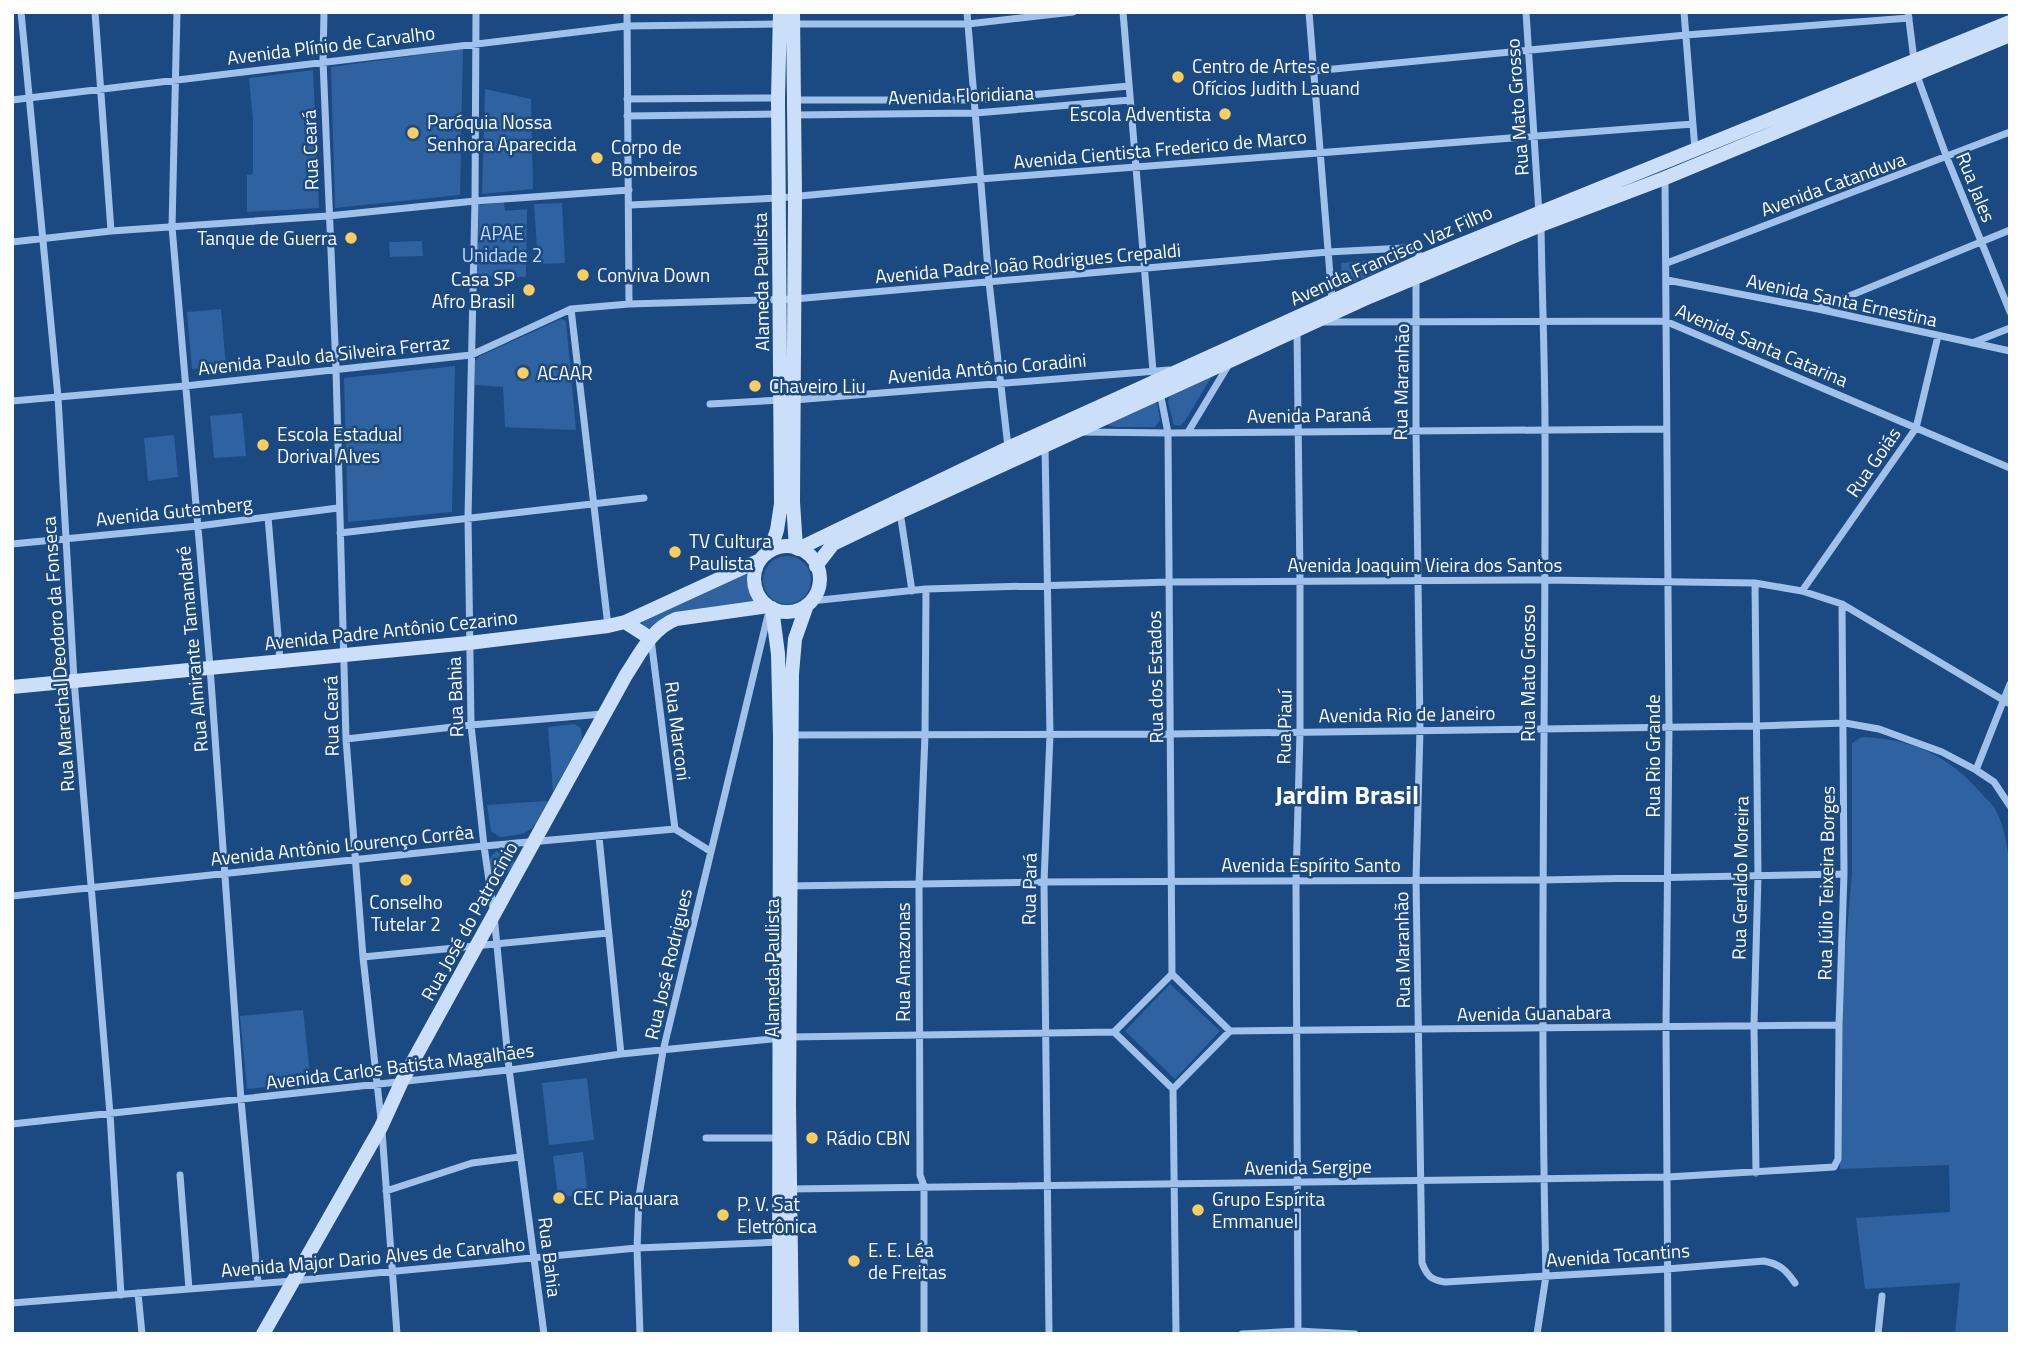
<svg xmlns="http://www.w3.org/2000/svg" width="2022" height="1346" font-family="'Titillium Web',sans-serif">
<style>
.green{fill:#2f62a1}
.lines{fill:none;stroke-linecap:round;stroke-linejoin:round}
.street{stroke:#a0c2ea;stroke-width:7}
.secondary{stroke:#ccdff8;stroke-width:14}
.poi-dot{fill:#fbcd5d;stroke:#1b4982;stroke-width:2.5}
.labels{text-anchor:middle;stroke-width:5;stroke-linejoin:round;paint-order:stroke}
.street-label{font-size:19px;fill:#fff;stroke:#1b4982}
.poi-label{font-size:19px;fill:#fff;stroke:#1b4982;text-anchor:start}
.park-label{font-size:19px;fill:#c5dcf8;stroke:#1b4982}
.district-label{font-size:26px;font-weight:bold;fill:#fff;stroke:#1b4982}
</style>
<rect width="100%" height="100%" fill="#1b4982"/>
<path class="green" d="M463,49l-3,146 -125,13 -4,-141z
M313,70l6,138 -72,4v-37l6,-1v-53l-4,-43z
M485,89l46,10 2,90 -51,5z
M504,202l1,9 22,-2 -1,68 -49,-1 2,-71z
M562,203l3,60 -27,1 -4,-60z
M422,241l1,15 -33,1 -1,-15z
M1406,257l-1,3 -62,27 -2,-24z
M221,309l5,57 -34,3 -5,-57z
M561,319l5,2 10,109 -71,-3 -2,-40 -28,-2v-24l5,-5z
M455,366l-3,146 -104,10 -4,-144z
M1212,376l-27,45 -5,5 -6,-1 -6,-23 2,-8z
M1154,401l3,2 3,17 -5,7h-41l-6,-2 -1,-2z
M242,413l4,43 -32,2 -4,-42z
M174,435l4,42 -30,4 -4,-43z
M763 580a24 24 0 1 1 48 0a24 24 0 1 1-48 0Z
M748,571l1,19 8,15 -105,24 -7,-2 -5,-7z
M574,724l7,4 1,12 -29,52 -5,-65z
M1862,737c50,2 86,18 119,56 4,5 11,10 14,16 10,17 12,39 15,58v467h-55l5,-51 -95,6 -9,-71 94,-6 -1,-47 -109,4 -1,-144 13,-152v-130z
M548,801c-16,29 -13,33 -48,36l-9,-6 -4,-26z
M490 862a12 12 0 1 1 24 0a12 12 0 1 1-24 0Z
M1170,984l50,47 -45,48 -50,-48z
M303,1010l8,73 -64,6 -7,-73z
M587,1078l7,62 -45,5 -7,-62z
M583,1152l4,37 -2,6 -27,2 -5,-41z"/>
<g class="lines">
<path class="street" d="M21,12l37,385 16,283 36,434 11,181
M95,12l16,219
M177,12l-5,215 38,440 31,433 17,183
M324,12l-1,49 13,308 10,370 17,218 18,162
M476,12l-1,189 -7,316 3,208 13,121 10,69 15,154 35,265
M627,12l2,292
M967,12l22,270 19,165
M1123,12l30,359 3,10
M1309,12l23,288
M1526,12l13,202
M1684,12l11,138
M1908,12l6,48
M792,24h176l105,-12
M1313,71l373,-36 223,-17
M1916,73l31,85 63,154
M627,99l150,-1
M12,100l614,-74 155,-2
M794,100h180l155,-14
M793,115l182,-2 155,-13
M627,116l152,-2
M1665,179l4,548 -3,300 2,307
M630,205l149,-7 201,-19 713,-55
M12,242l99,-11 217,-15 147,-15 154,-11
M1667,263l343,-131
M1416,278v152l4,300 -4,150 6,383c5,13 9,17 23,19l222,-13 97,-8c16,3 22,9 31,22
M1667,280l151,29 192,42
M1820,308l190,-78
M571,309l37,317
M1323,322l342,-1 345,147
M1297,331l3,249v152l-4,149 2,453
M1972,343l38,-15
M1160,392l8,41 4,541
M794,400l375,-30
M12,401l173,-15 286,-31 100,-46 58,-5 165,-5 534,-47 77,-4 12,4 6,8
M710,404l71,-4
M1082,432l86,1 498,-4
M1188,432l41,-68
M1045,446l5,289 -6,147 5,452
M900,512l12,79
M268,517l12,143
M340,533l304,-35
M12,544l186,-18 140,-18
M1755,583l3,293 -4,149 2,148
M1802,591l114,-163 22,-92
M811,601l115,-12 244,-7 374,-2 211,3 47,8 40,13 168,100
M651,639l24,190
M790,735l381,-1 586,-8 88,-3 34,6 63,23 34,18 18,12 16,24
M346,739l125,-14 132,-11
M1976,770l34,-86
M599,837l22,217
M788,886l256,-4 498,-2 302,-6
M12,896l472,-50 191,-17 35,22
M363,957l245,-24
M1172,974l58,57 609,-6
M1114,1032l59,57 57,-58
M1173,1089l3,245
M12,1124l505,-55 104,-15 170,-17 323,-5 58,-58
M382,1131l15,203
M706,1138h73
M180,1175l9,114
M790,1189l878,-12 166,-10 4,-8 1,-134 5,-151 -2,-270
M386,1191l86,-28 48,-6
M138,1293l4,41
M12,1303l280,-22 345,-33 142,-6
M640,1334l-3,-86 2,-52 24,-145 105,-436
M924,1334v-148l-4,-11 -1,-291 6,-149 1,-146
M1242,1334l56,-3 57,3
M1537,1334l9,-58c-7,-281 0,-563 -1,-844 0,-69 -3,-138 -4,-206
M1878,1334l4,-38"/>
<path class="secondary" d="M793,12l2,185 -2,305 3,46
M754 579a33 33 0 1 1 66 0a33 33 0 1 1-66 0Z
M798,549l210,-101 415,-188 587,-238
M770,551l7,-21 4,-26 -3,-406 2,-86
M816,566l17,-22 67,-32 469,-215 172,-72 124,-47 345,-143
M772,608l6,46 2,82 -1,598
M625,622l25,16
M12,687l457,-44 139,-17 17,-4 135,-62
M263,1334l118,-207 21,-46 224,-406c14,-21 25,-46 50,-56l92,-13
M792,1334l-3,-229 3,-431 3,-35 12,-34"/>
</g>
<g class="poi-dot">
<circle cx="1178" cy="77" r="7"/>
<circle cx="1225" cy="114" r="7"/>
<circle cx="413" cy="133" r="7"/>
<circle cx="597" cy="158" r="7"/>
<circle cx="351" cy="238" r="7"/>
<circle cx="583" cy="275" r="7"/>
<circle cx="529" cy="290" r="7"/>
<circle cx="523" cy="373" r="7"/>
<circle cx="755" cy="386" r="7"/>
<circle cx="263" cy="445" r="7"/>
<circle cx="675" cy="552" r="7"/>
<circle cx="406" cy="880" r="7"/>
<circle cx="812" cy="1138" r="7"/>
<circle cx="559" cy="1198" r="7"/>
<circle cx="1198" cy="1210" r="7"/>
<circle cx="723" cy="1215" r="7"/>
<circle cx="854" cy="1261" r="7"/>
</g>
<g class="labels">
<g class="street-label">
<text transform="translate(331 45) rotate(-7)" y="7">Avenida Plínio de Carvalho</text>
<text transform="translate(961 95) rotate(-2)" y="7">Avenida Floridiana</text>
<text transform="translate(1517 107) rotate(-94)" y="7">Rua Mato Grosso</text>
<text transform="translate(1160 149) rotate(-5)" y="7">Avenida Cientista Frederico de Marco</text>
<text transform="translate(310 150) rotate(-92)" y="7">Rua Ceará</text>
<text transform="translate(1833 184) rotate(-20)" y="7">Avenida Catanduva</text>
<text transform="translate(1976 187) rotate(68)" y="7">Rua Jales</text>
<text transform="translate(1391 255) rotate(-24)" y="7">Avenida Francisco Vaz Filho</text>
<text transform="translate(1028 263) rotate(-5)" y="7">Avenida Padre João Rodrigues Crepaldi</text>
<text transform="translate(761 282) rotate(-91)" y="7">Alameda Paulista</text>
<text transform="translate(1842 300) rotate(12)" y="7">Avenida Santa Ernestina</text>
<text transform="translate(1762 345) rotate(23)" y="7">Avenida Santa Catarina</text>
<text transform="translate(324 355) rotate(-6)" y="7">Avenida Paulo da Silveira Ferraz</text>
<text transform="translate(987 368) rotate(-5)" y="7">Avenida Antônio Coradini</text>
<text transform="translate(1401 382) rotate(-89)" y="7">Rua Maranhão</text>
<text transform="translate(1309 415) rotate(-1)" y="7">Avenida Paraná</text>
<text transform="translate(1873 462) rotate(-55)" y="7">Rua Goiás</text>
<text transform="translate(174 511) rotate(-6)" y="7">Avenida Gutemberg</text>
<text x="1425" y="572">Avenida Joaquim Vieira dos Santos</text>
<text transform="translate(391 630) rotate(-6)" y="7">Avenida Padre Antônio Cezarino</text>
<text transform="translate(192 649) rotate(-95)" y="7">Rua Almirante Tamandaré</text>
<text transform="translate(58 654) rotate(-94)" y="7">Rua Marechal Deodoro da Fonseca</text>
<text transform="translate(1528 673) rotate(-90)" y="7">Rua Mato Grosso</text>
<text transform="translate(1155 677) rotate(-91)" y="7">Rua dos Estados</text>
<text transform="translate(455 697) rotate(-92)" y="7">Rua Bahia</text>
<text transform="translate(1407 714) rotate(-1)" y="7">Avenida Rio de Janeiro</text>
<text transform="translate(331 716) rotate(-91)" y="7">Rua Ceará</text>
<text transform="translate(1284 727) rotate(-89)" y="7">Rua Piauí</text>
<text transform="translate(678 731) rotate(83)" y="7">Rua Marconi</text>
<text transform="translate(1653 756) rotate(-90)" y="7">Rua Rio Grande</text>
<text transform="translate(342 845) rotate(-6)" y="7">Avenida Antônio Lourenço Corrêa</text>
<text x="1311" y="872">Avenida Espírito Santo</text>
<text transform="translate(1740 878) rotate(-89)" y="7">Rua Geraldo Moreira</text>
<text transform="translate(1826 883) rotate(-89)" y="7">Rua Júlio Teixeira Borges</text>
<text transform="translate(1029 889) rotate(-89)" y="7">Rua Pará</text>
<text transform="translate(469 921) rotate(-61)" y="7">Rua José do Patrocínio</text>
<text transform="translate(1402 950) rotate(-91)" y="7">Rua Maranhão</text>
<text transform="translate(903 962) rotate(-90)" y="7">Rua Amazonas</text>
<text transform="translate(668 964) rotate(-77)" y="7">Rua José Rodrigues</text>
<text transform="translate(772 968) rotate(-90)" y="7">Alameda Paulista</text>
<text transform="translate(1534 1013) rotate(-1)" y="7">Avenida Guanabara</text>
<text transform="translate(400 1066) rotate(-7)" y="7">Avenida Carlos Batista Magalhães</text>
<text transform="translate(1308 1167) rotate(-1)" y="7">Avenida Sergipe</text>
<text transform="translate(1618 1255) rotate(-4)" y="7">Avenida Tocantins</text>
<text transform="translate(373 1257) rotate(-5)" y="7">Avenida Major Dario Alves de Carvalho</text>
<text transform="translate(550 1257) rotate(83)" y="7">Rua Bahia</text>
</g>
<g class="poi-label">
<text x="1192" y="73">Centro de Artes e<tspan x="1192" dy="22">Ofícios Judith Lauand</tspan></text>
<text x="1211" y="121" text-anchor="end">Escola Adventista</text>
<text x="427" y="129">Paróquia Nossa<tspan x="427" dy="22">Senhora Aparecida</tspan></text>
<text x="611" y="154">Corpo de<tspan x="611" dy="22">Bombeiros</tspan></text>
<text x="337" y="245" text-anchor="end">Tanque de Guerra</text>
<text x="597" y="282">Conviva Down</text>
<text x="515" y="286" text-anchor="end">Casa SP<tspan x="515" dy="22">Afro Brasil</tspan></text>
<text x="537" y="380">ACAAR</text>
<text x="769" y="393">Chaveiro Liu</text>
<text x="277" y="441">Escola Estadual<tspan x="277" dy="22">Dorival Alves</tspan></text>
<text x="689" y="548">TV Cultura<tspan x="689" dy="22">Paulista</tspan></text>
<text x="406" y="909" text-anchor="middle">Conselho<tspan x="406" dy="22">Tutelar 2</tspan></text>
<text x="826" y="1145">Rádio CBN</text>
<text x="573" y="1205">CEC Piaquara</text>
<text x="1212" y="1206">Grupo Espírita<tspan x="1212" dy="22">Emmanuel</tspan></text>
<text x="737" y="1211">P. V. Sat<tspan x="737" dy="22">Eletrônica</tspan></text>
<text x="868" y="1257">E. E. Léa<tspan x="868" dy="22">de Freitas</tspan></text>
</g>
<g class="park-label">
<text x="502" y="240">APAE<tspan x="502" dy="22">Unidade 2</tspan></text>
</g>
<g class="district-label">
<text x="1347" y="804">Jardim Brasil</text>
</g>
</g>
<rect width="2022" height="1346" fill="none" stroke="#ffffff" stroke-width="28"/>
</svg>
